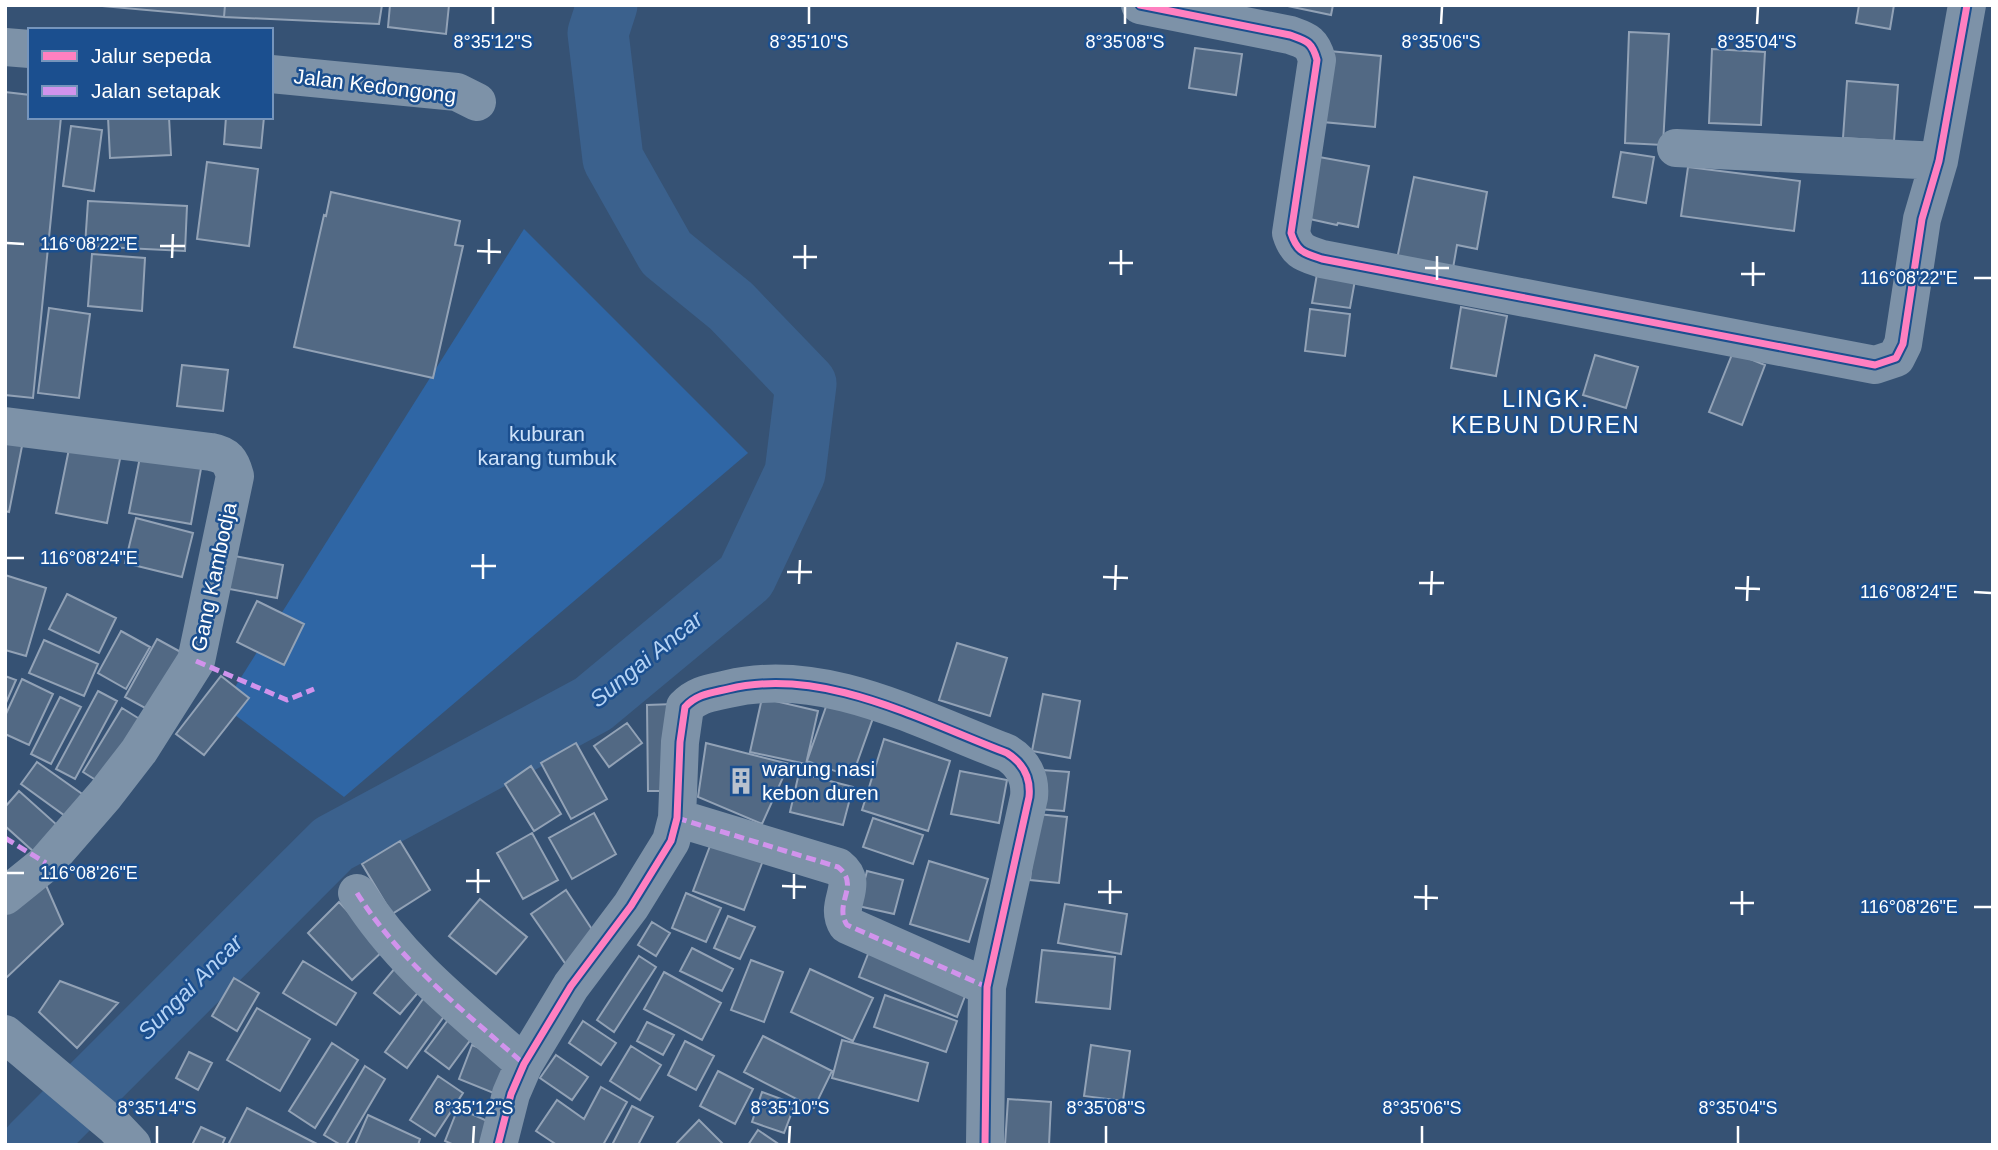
<svg xmlns="http://www.w3.org/2000/svg" width="1998" height="1150" font-family="Arial,sans-serif">
<style>
.green{fill:#2f66a5}
.lines{fill:none;stroke-linecap:round;stroke-linejoin:round}
.river{stroke:#3b618d;stroke-width:61}
.building{fill:#526984;stroke:#92a2b6;stroke-width:2}
.minor{stroke:#7d92a8;stroke-width:38}
.quiet{stroke:#d193ec;stroke-width:5;stroke-dasharray:10 5;stroke-linecap:butt}
.cycleway-casing{stroke:#1b4f8f;stroke-width:11}
.cycleway{stroke:#ff80c0;stroke-width:7}
.ticks{fill:none;stroke:#fff;stroke-width:2.5}
.labels{text-anchor:middle;stroke-width:5;stroke-linejoin:round;paint-order:stroke}
.street-label{font-size:21px;fill:#fff;stroke:#1b4f8f}
.park-label{font-size:21px;fill:#cfe3fa;stroke:#1b4f8f}
.poi-label{font-size:21px;fill:#fff;stroke:#1b4f8f;text-anchor:start}
.neighbourhood-label{font-size:23px;letter-spacing:2px;fill:#fff;stroke:#1b4f8f}
.water-label{font-size:23px;font-style:italic;fill:#b5d3f5;stroke:#1b4f8f}
.ticks-label{font-size:18px;text-anchor:middle;fill:#fff;stroke:#1b4f8f;stroke-width:5;stroke-linejoin:round;paint-order:stroke}
</style>
<rect width="100%" height="100%" fill="#365274"/>
<path class="green" d="M524,229l224,224 -404,344 -121,-91z"/>
<g class="lines">
<path class="river" d="M32,1145l301,-301 260,-140 153,-127 49,-104 11,-89 -75,-78 -65,-53 -53,-94 -15,-126 9,-28"/>
</g>
<path class="building" d="M91,5h134l-1,12z
M225,5h157l-3,19 -155,-7z
M390,5h59l-3,29 -58,-7z
M1283,5h50l-2,10z
M1859,5h35l-4,24 -34,-6z
M1629,32l40,2 -6,111 -38,-2z
M1195,48l47,6 -6,41 -47,-7z
M1712,49l53,3 -4,73 -52,-2z
M1329,51l52,5 -6,71 -52,-5z
M1847,81l51,4 -4,56 -51,-3z
M5,92l25,3v22h31l-28,281 -28,-3z
M108,117h61l2,38 -61,3z
M226,117h38l-3,31 -37,-4z
M71,126l31,4 -8,61 -31,-5z
M1621,152l33,5 -8,46 -33,-6z
M1308,155l61,11 -11,61 -20,-4 -1,2 -41,-9z
M207,162l51,7 -9,77 -52,-7z
M1688,167l112,14 -6,50 -113,-15z
M1414,177l73,15 -10,57 -20,-4 -5,29 -55,-15z
M331,192l129,29 -5,24 8,1 -30,132 -139,-31 30,-132 2,1z
M88,201l99,5 -2,45 -100,-5z
M92,254l53,4 -3,53 -54,-5z
M1317,274l38,6 -5,28 -38,-5z
M1461,307l46,9 -11,60 -45,-8z
M49,308l41,6 -11,84 -41,-5z
M1310,309l40,5 -5,42 -40,-5z
M1733,352l32,13 -23,60 -33,-13z
M1595,355l43,12 -12,41 -43,-13z
M182,365l46,5 -5,41 -46,-5z
M5,438l18,3 -14,71 -4,-1z
M70,444l51,10 -14,69 -51,-10z
M141,452l61,11 -11,61 -62,-11z
M136,518l57,15 -11,44 -57,-14z
M229,555l54,10 -6,33 -53,-10z
M5,575l41,13 -20,68 -21,-6z
M67,594l49,24 -17,35 -50,-24z
M257,601l47,23 -20,41 -47,-23z
M121,631l29,16 -24,42 -28,-16z
M157,639l31,17 -32,58 -31,-17z
M44,640l54,24 -14,32 -55,-23z
M957,643l50,15 -17,58 -51,-16z
M5,676l11,4 -11,25z
M221,676l28,22 -45,57 -28,-21z
M22,679l31,15 -24,51 -24,-11v-18z
M98,691l19,10 -42,78 -19,-10z
M1043,694l37,7 -10,57 -38,-7z
M60,697l21,10 -30,57 -20,-10z
M762,698l56,13 -12,53 -56,-12z
M828,701l45,17 -21,59 -45,-16z
M674,704v87h-26l-1,-86z
M122,708l24,15 -39,64 -24,-15z
M627,723l15,20 -33,24 -15,-21z
M884,739l66,22 -22,70 -66,-21z
M576,743l31,56 -36,20 -30,-56z
M706,743l83,21 -27,60 -64,-27z
M37,762l48,34 -17,22 -47,-34z
M531,766l30,48 -27,17 -29,-47z
M1042,770l27,2 -5,39 -26,-2z
M960,771l47,9 -8,43 -48,-9z
M799,773l54,14 -10,38 -53,-13z
M19,791l38,34 -23,27 -29,-26v-19z
M594,813l22,41 -44,25 -23,-41z
M1037,814l30,3 -8,66 -29,-3z
M873,818l50,17 -10,29 -50,-17z
M532,833l26,47 -35,19 -26,-46z
M713,838l51,20 -20,52 -51,-19z
M400,841l30,49 -38,24 -30,-50z
M929,861l59,18 -19,63 -59,-18z
M867,871l36,9 -9,34 -36,-8z
M45,883l18,41 -58,55v-71z
M566,890l35,53 -34,23 -36,-52z
M686,893l35,15 -15,34 -34,-14z
M480,899l47,38 -31,37 -47,-38z
M339,902l45,48 -32,30 -44,-47z
M1065,904l62,10 -6,40 -63,-11z
M728,916l27,11 -15,32 -26,-11z
M652,922l18,11 -14,23 -18,-11z
M872,944l98,39 -13,34 -98,-40z
M692,948l41,21 -11,22 -42,-20z
M1042,950l73,7 -5,52 -74,-7z
M639,956l17,11 -42,65 -17,-12z
M751,960l32,12 -19,50 -33,-12z
M303,961l53,32 -20,32 -53,-32z
M401,961l25,22 -26,31 -26,-21z
M810,969l63,29 -20,43 -62,-29z
M664,972l57,31 -19,37 -58,-31z
M234,978l25,15 -22,38 -25,-15z
M60,981l58,22 -41,45 -38,-36z
M428,992l22,16 -43,60 -22,-16z
M885,995l72,26 -11,31 -72,-25z
M257,1008l53,31 -30,52 -53,-31z
M456,1009l24,18 -31,42 -24,-18z
M583,1021l33,22 -15,22 -32,-22z
M647,1022l27,13 -11,20 -26,-14z
M763,1036l69,35 -18,37 -70,-36z
M842,1040l86,23 -10,38 -86,-23z
M685,1041l29,15 -18,34 -28,-15z
M332,1043l26,17 -43,68 -26,-17z
M472,1045l38,15 -14,34 -37,-15z
M1091,1045l39,6 -7,50 -39,-5z
M631,1046l30,19 -21,35 -30,-19z
M189,1052l23,11 -14,27 -22,-12z
M556,1055l32,22 -16,23 -32,-22z
M365,1066l20,13 -39,66h-5l-17,-10z
M718,1071l35,18 -18,35 -35,-18z
M438,1076l25,17 -28,43 -25,-16z
M601,1087l26,15 -24,43h-46l-21,-14 21,-31 27,19z
M762,1092l33,12 -11,29 -32,-11z
M1008,1099l43,3 -2,43h-44z
M632,1106l21,11 -15,28h-26z
M247,1108l72,37h-91z
M458,1108l43,19 -7,18h-40l-9,-4z
M368,1115l52,24 -2,6h-63z
M699,1120l25,25h-49z
M201,1127l24,11 -3,7h-30z
M758,1130l22,15h-32z"/>
<g class="lines">
<path class="minor" d="M1140,5l150,30c17,6 22,7 27,25l-26,173c6,19 13,20 31,26l553,106 21,-7 7,-14 19,-125 17,-58 28,-156
M5,47l25,2
M271,74l186,18 20,10
M1676,148l263,13
M5,426l206,26c16,3 20,9 24,24l-39,185 -57,90 -34,44 -59,68 -41,33
M677,818l161,49c23,18 -5,36 9,58l140,62
M357,893c43,69 107,118 167,171
M5,1034l109,92 18,19
M498,1145l13,-51 13,-30 47,-78 60,-80 40,-65 6,-23 3,-76 5,-35c12,-13 26,-14 43,-18 95,-23 192,31 279,64 16,10 24,25 22,44l-42,190 -2,158"/>
<path class="quiet" d="M196,661l91,39 27,-11
M677,818l161,49c23,18 -5,36 9,58l140,62
M5,838l41,25
M357,893c43,69 107,118 167,171"/>
<defs>
<path id="cycleway" d="M1140,5l150,30c17,6 22,7 27,25l-26,173c6,19 13,20 31,26l553,106 21,-7 7,-14 19,-125 17,-58 28,-156
M498,1145l13,-51 13,-30 47,-78 60,-80 40,-65 6,-23 3,-76 5,-35c12,-13 26,-14 43,-18 95,-23 192,31 279,64 16,10 24,25 22,44l-42,190 -2,158"/>
</defs>
<use href="#cycleway" class="cycleway-casing"/>
<use href="#cycleway" class="cycleway"/>
</g>
<path class="ticks" d="M493,24v-17M809,24v-17M1125,24v-17M1441,24l1,-17M1757,24l1,-17M7,243l17,1M160,246h25M477,251l24,1M793,257h24M172,258l1,-24M1109,263h24M489,264v-25M1425,268h24M805,269v-24M1741,274h24M1121,275v-25M1974,278h17M1437,280v-24M1753,286v-24M7,558h17M471,566h25M787,572h25M1103,577l25,1M483,579v-25M1419,583h25M799,584l1,-24M1735,588l25,1M1115,590l1,-25M1974,592l17,1M1431,595l1,-24M1747,601l1,-25M7,873h17M466,881h24M782,886l24,1M1098,892h24M478,893v-24M1414,897l24,1M794,899v-25M1730,903h24M1110,904v-24M1974,907h17M1426,910v-25M1742,915v-24M157,1143v-17M473,1143l1,-17M789,1143l1,-17M1106,1143v-17M1422,1143v-17M1738,1143v-17"/>
<defs>
<symbol id="building-bare" viewBox="-9 -9 18 18"><path d="M-4-6H4V6H1V3H-1V6H-4ZM-2.5-4.3h1.7v1.8h-1.7ZM.8-4.3h1.7v1.8H.8ZM-2.5-1h1.7V.8h-1.7ZM.8-1h1.7V.8H.8Z" fill="#b9c2ce" stroke="#1b4f8f" stroke-width="2.5" paint-order="stroke"/></symbol>
</defs>
<g fill-rule="evenodd">
<use href="#building-bare" x="722" y="762" width="38" height="38"/>
</g>
<g class="labels">
<g class="street-label">
<text transform="translate(375 86) rotate(7)" y="7">Jalan Kedongong</text>
<text transform="translate(214 577) rotate(-78)" y="7">Gang Kambodja</text>
</g>
<g class="park-label">
<text x="547" y="441">kuburan<tspan x="547" dy="24">karang tumbuk</tspan></text>
</g>
<g class="poi-label">
<text x="762" y="776">warung nasi<tspan x="762" dy="24">kebon duren</tspan></text>
</g>
<g class="neighbourhood-label">
<text x="1546" y="407">LINGK.<tspan x="1546" dy="26">KEBUN DUREN</tspan></text>
</g>
<g class="water-label">
<text transform="translate(646 659) rotate(-39)" y="8">Sungai Ancar</text>
<text transform="translate(190 987) rotate(-45)" y="8">Sungai Ancar</text>
</g>
</g>
<g class="ticks-label">
<text x="493" y="48">8°35'12"S</text>
<text x="809" y="48">8°35'10"S</text>
<text x="1125" y="48">8°35'08"S</text>
<text x="1441" y="48">8°35'06"S</text>
<text x="1757" y="48">8°35'04"S</text>
<text x="89" y="250">116°08'22"E</text>
<text x="1909" y="284">116°08'22"E</text>
<text x="89" y="564">116°08'24"E</text>
<text x="1909" y="598">116°08'24"E</text>
<text x="89" y="879">116°08'26"E</text>
<text x="1909" y="913">116°08'26"E</text>
<text x="157" y="1114">8°35'14"S</text>
<text x="474" y="1114">8°35'12"S</text>
<text x="790" y="1114">8°35'10"S</text>
<text x="1106" y="1114">8°35'08"S</text>
<text x="1422" y="1114">8°35'06"S</text>
<text x="1738" y="1114">8°35'04"S</text>
</g>
<rect width="1998" height="1150" fill="none" stroke="#ffffff" stroke-width="14"/>
<rect x="28" y="28" width="245" height="91" fill="#1b4f8f" stroke="#7695bc" stroke-width="2"/>
<rect x="42" y="51" width="35" height="10" fill="#ff80c0" stroke="#7695bc" stroke-width="2"/>
<text x="91" y="63" font-size="21" fill="#ffffff">Jalur sepeda</text>
<rect x="42" y="86" width="35" height="10" fill="#d193ec" stroke="#7695bc" stroke-width="2"/>
<text x="91" y="98" font-size="21" fill="#ffffff">Jalan setapak</text>
</svg>
